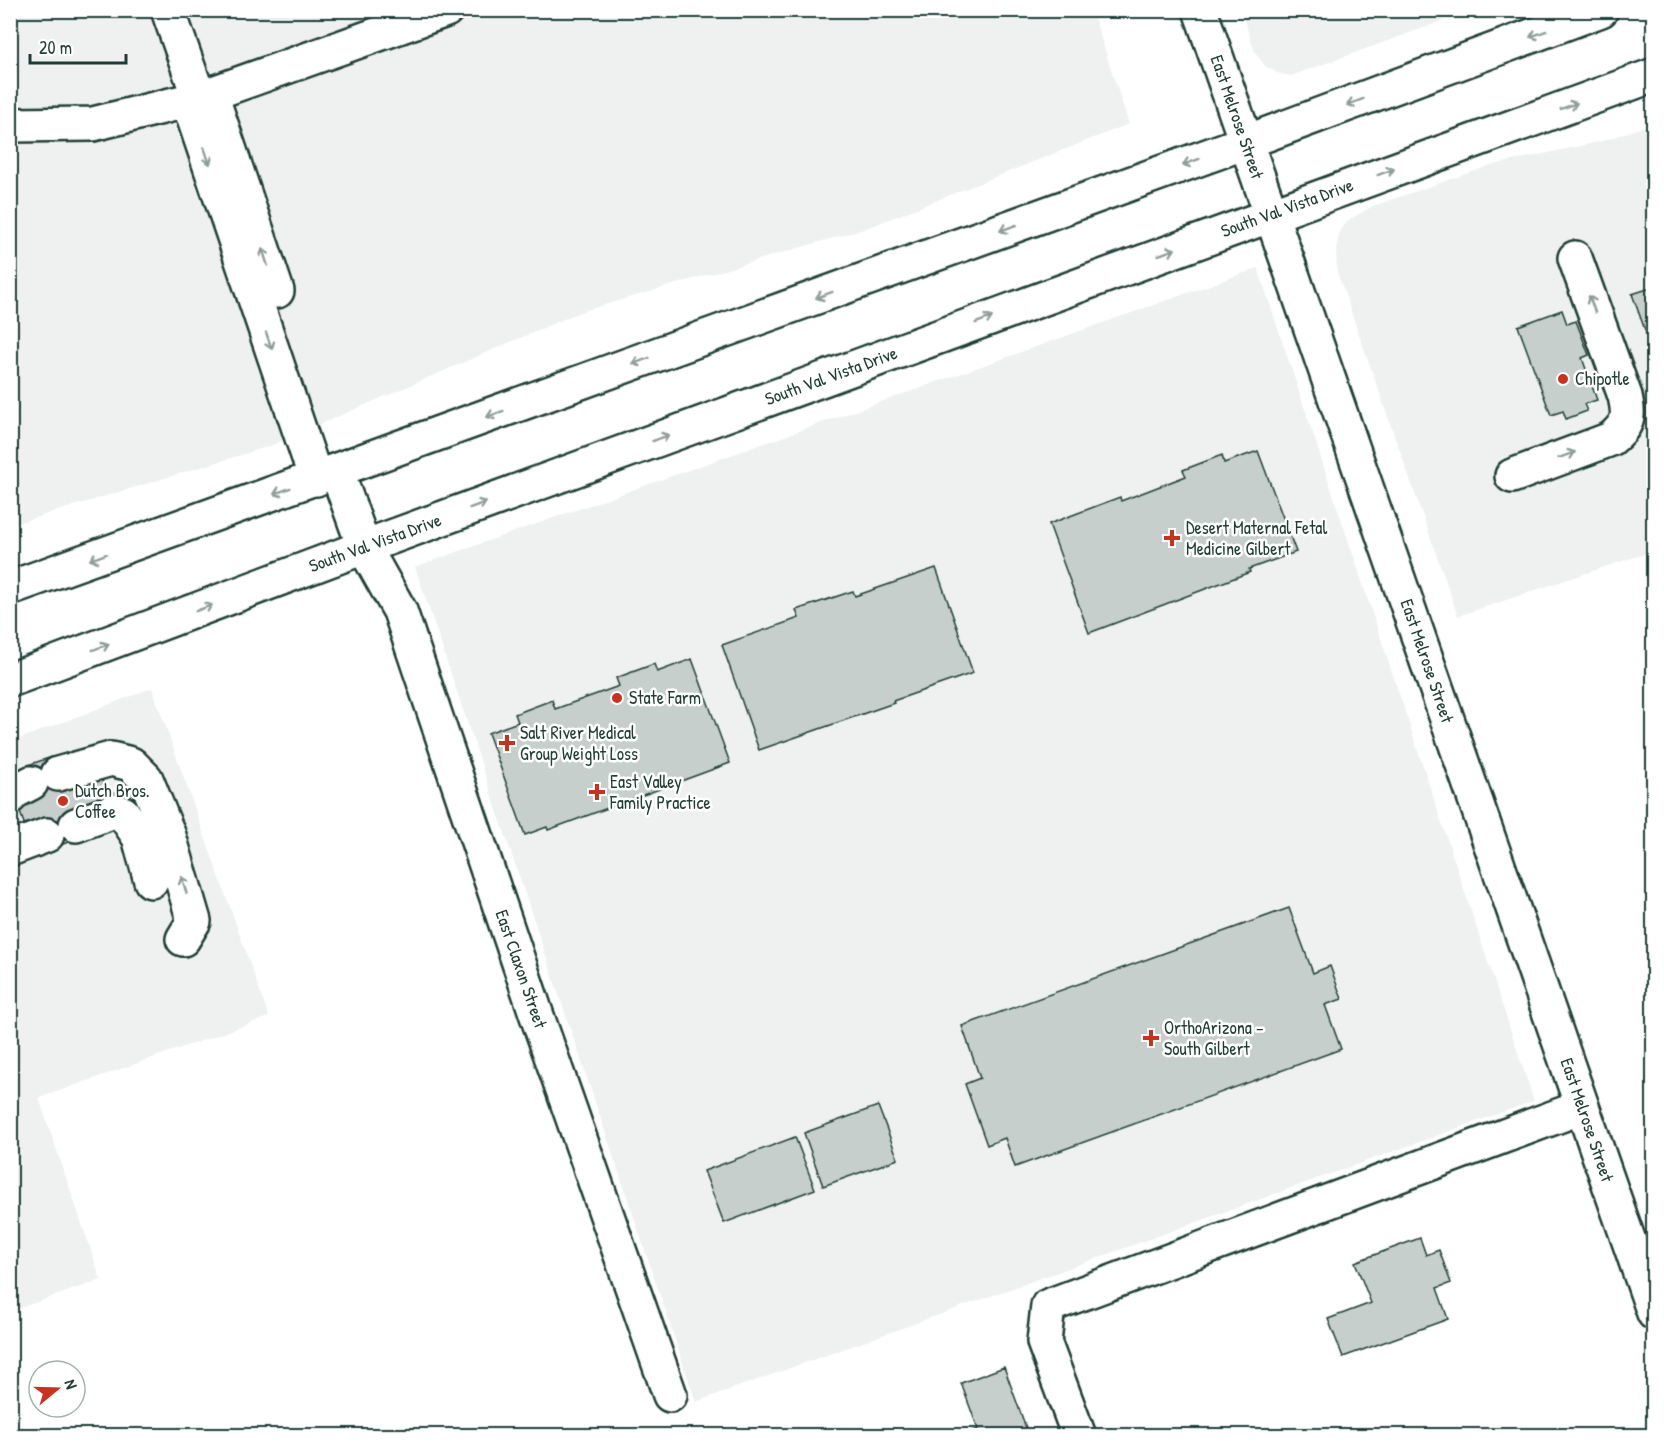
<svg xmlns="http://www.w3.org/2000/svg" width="1664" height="1446" font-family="'Patrick Hand',sans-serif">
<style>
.built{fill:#eef1f0}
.building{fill:#c7cfcc;stroke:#1f3d34;stroke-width:1.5}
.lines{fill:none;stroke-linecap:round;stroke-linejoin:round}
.minor-casing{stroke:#1f3d34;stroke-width:38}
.major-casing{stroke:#1f3d34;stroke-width:38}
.minor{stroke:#fff;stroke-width:33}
.major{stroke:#fff;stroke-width:33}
.oneway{stroke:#8f9e9a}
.poi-dot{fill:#c8321e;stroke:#fff;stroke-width:2}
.labels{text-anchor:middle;stroke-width:5;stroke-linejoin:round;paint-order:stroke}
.street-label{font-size:18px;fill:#1f3d34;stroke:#fff}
.poi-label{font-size:18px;fill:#1f3d34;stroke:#fff;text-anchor:start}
</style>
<rect width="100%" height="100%" fill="#fff"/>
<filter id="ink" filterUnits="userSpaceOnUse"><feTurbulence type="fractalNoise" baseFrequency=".0167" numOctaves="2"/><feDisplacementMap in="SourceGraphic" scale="12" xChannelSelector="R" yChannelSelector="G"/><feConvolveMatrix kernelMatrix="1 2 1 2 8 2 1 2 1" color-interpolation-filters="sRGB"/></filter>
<g filter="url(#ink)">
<path class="built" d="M11,11h1081l37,113 -265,105 -284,83 -310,134 -259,79z
M1241,11v-1l229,1 -179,65 -14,-3 -12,-7 -10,-14z
M1653,123v428l-195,65 -121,-344 -1,-23 4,-19 10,-11 23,-13 116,-40 114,-25z
M1258,268l276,833 -838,301 -281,-835z
M152,688l117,329 -230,81 62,182 -90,31v-569z"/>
<path class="building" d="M1654,287v68l-22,-61z
M1562,310l5,14 9,-3 13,34 -7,3 15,42 -13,4 3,7 -21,8 -3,-8 -12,4 -33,-89z
M1258,451l38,101 -47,17 1,3 -161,61 -40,-109 71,-27 1,4 65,-25 -3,-6 39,-15 2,8z
M936,568l37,105 -80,28 1,2 -135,47 -37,-105 77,-27 -3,-8 57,-19 2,5z
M692,659l38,104 -182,67 -1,-3 -22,8 -37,-102 30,-11 -3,-8 37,-14 3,9 64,-23 -3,-8 38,-14 3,8z
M52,757l11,32 38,-13 7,23 -28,39 -28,10 -27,-22 -8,-22 19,-7 -11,-31z
M1289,908l24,65 17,-7 12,33 -17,6 16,44 -326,118 -10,-29 -18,7 -22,-61 15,-6 -18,-52z
M878,1106l20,53 -75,27 -19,-53z
M795,1137l20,52 -91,34 -20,-52z
M1420,1238l6,17 13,-5 12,33 -14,5 11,31 -105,38 -15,-38 43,-16 -16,-41z
M1004,1367l25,69h-63v-2l12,-5 -17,-46z"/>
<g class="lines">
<defs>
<path id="minor" d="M168,10l31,88
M1200,10l454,1303
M211,94l66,197
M188,101l128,378
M10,125l83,-1 106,-26 247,-88
M1512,476l99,-37c17,-15 19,-20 14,-43l-50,-138
M364,547l36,64 137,405 133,379
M58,774l53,-15 20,5 15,15 23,57 25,85 -11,18
M10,797l2,-4 19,-10
M76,825l38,-14 9,2 16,24 12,44
M10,849l37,-14
M1079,1436l-35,-94 4,-36 534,-199"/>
<path id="major" d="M337,472l27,75
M10,588l1236,-446 355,-132
M10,680l354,-133 1290,-472"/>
</defs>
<use href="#minor" class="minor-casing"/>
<use href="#major" class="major-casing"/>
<use href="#minor" class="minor"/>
<use href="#major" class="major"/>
</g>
<defs><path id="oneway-shaft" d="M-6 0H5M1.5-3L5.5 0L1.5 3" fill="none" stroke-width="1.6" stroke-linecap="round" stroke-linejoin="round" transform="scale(1.5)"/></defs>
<g class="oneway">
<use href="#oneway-shaft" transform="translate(1538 34) rotate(160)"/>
<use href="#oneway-shaft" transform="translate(1355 102) rotate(160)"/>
<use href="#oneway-shaft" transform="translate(1569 106) rotate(-20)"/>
<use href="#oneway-shaft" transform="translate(207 156) rotate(71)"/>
<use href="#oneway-shaft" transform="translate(1191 162) rotate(160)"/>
<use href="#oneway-shaft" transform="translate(1386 172) rotate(-20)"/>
<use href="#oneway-shaft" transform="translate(1008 228) rotate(160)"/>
<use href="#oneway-shaft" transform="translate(1167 252) rotate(-20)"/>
<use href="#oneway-shaft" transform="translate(265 257) rotate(-108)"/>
<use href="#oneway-shaft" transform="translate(824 295) rotate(160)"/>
<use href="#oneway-shaft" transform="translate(1592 304) rotate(-110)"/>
<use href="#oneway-shaft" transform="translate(984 320) rotate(-20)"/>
<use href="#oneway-shaft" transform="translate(269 341) rotate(71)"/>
<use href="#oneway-shaft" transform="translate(641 361) rotate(160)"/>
<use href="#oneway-shaft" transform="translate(495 414) rotate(160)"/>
<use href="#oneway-shaft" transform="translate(661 438) rotate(-20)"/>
<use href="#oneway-shaft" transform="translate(1567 455) rotate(-20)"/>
<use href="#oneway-shaft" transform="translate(282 491) rotate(160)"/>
<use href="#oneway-shaft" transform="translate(478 505) rotate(-20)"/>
<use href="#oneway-shaft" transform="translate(98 557) rotate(160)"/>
<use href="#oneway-shaft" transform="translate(204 608) rotate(-21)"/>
<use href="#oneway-shaft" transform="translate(101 647) rotate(-20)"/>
<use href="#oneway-shaft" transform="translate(184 885) rotate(-107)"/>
</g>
</g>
<g class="poi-dot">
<circle cx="1563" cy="379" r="6"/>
<path d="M1169 529h6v6h6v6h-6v6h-6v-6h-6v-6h6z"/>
<circle cx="617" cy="698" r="6"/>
<path d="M504 734h6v6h6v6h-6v6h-6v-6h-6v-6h6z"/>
<path d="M594 783h6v6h6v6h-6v6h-6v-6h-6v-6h6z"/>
<circle cx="63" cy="801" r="6"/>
<path d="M1148 1029h6v6h6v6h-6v6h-6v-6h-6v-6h6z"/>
</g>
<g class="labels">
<g class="street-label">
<text transform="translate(1237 117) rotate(71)" y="6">East Melrose Street</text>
<text transform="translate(1287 208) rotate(-20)" y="6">South Val Vista Drive</text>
<text transform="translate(831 376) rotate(-20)" y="6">South Val Vista Drive</text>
<text transform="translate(375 543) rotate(-20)" y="6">South Val Vista Drive</text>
<text transform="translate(1427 661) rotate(71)" y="6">East Melrose Street</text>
<text transform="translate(521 969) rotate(71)" y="6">East Claxon Street</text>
<text transform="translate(1587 1120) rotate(71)" y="6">East Melrose Street</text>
</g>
<g class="poi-label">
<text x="1575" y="385">Chipotle</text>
<text x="1186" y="534">Desert Maternal Fetal<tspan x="1186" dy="21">Medicine Gilbert</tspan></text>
<text x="629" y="704">State Farm</text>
<text x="520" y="739">Salt River Medical<tspan x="520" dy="21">Group Weight Loss</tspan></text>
<text x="610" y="788">East Valley<tspan x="610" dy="21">Family Practice</tspan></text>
<text x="75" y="797">Dutch Bros.<tspan x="75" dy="21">Coffee</tspan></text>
<text x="1164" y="1034">OrthoArizona –<tspan x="1164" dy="21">South Gilbert</tspan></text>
</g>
</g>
<rect width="1664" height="1446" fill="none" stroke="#fff" stroke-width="36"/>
<rect x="18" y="18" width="1628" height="1410" fill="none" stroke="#1f3d34" stroke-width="2" filter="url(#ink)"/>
<g transform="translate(57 1389) rotate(71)"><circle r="28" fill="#ffffff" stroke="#a5b1ae" stroke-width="1.5"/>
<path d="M0-4.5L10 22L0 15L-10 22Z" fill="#c8321e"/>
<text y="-9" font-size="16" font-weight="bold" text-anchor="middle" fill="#1f3d34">N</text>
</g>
<path d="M30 54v9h96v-9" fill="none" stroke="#1f3d34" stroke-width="3"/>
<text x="39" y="54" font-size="18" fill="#1f3d34" stroke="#ffffff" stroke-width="4.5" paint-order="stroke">20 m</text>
</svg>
